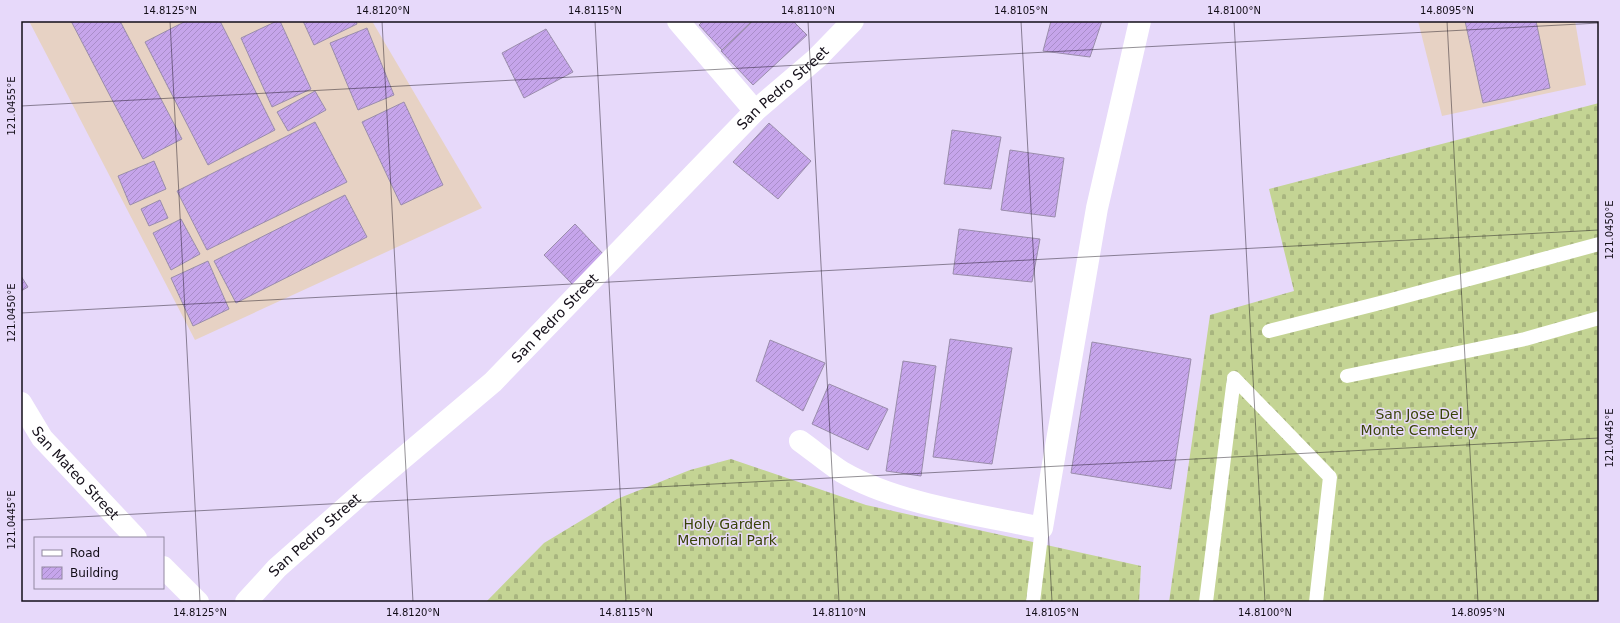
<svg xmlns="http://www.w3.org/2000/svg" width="1620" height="623" font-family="'DejaVu Sans',sans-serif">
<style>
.education{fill:#e7d2c4}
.cemetery{fill:url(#cemetery-stones)}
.building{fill:url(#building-hatch);stroke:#9a8dab}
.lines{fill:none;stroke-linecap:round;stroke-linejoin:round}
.service{stroke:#fff;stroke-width:14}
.minor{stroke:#fff;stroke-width:22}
.ticks{fill:none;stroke:#130e18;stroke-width:1;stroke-opacity:0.45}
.labels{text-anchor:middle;stroke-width:3;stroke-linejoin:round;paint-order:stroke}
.street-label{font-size:14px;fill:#130e18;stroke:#e7d9fa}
.park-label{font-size:14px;fill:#394308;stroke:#e7d9fa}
.neatline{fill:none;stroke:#130e18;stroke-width:1.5}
.ticks-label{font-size:10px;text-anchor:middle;fill:#130e18}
</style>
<defs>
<pattern id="cemetery-stones" width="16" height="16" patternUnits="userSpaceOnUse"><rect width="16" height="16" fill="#c4d494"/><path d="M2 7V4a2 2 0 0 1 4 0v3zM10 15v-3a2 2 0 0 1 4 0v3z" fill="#a8b57f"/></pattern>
<pattern id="building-hatch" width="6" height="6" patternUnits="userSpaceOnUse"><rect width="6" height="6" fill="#c6a5eb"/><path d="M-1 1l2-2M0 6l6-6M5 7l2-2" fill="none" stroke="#a98dc9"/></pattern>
</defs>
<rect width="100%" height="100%" fill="#e7d9fa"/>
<path class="education" d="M29,21h343l110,187 -287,132z
M1418,21h157l11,64 -144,31z"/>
<path class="cemetery" d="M1599,103v499h-430l41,-287 84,-24 -25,-102z
M731,459l135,46 275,61 -2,36h-653l58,-59 73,-44 73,-29z"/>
<path class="building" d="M71,21h49l62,118 -39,20z
M186,21h34l55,109 -67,35 -63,-123z
M277,21h3l31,68 -39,18 -31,-69z
M303,21h53l1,3 -43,21z
M703,21h49l-30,29 -23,-25z
M753,21h40l14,14 -54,50 -32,-34z
M1051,21h51l-12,36 -47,-6z
M1465,21h71l14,67 -67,15z
M367,28l27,67 -36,15 -28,-67z
M546,29l27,43 -49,26 -22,-45z
M315,91l11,19 -38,21 -11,-19z
M404,102l39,83 -42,20 -39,-83z
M315,122l32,60 -140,68 -30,-59z
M769,123l42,38 -33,38 -45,-37z
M952,130l49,7 -10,52 -47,-5z
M1010,150l54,8 -9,59 -54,-7z
M154,161l12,28 -36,16 -12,-29z
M345,195l22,42 -131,66 -22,-42z
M160,200l8,18 -19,8 -8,-17z
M181,219l19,35 -29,16 -18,-37z
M575,224l30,32 -31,30 -30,-31z
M959,229l81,10 -8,43 -79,-8z
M208,261l21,48 -36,17 -22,-48z
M21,276l7,11 -7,4z
M950,339l62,9 -20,116 -59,-7z
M770,340l55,23 -22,48 -47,-30z
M1092,342l99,17 -20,130 -100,-16z
M903,361l33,5 -15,110 -35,-5z
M829,384l59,25 -20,41 -56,-26z"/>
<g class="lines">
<path class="service" d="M1269,331l111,-28 219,-59
M1347,376l178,-37 74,-21
M1033,602l9,-74
M1206,602l28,-224 96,99 -14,125"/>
<g class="minor">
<path d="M678,21l77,90"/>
<path id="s1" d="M21,403l21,35 94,100"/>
<path d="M800,441c14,10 28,22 42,31 55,32 138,43 200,56l55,-320 43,-187"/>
<path d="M163,567l35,35"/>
<path id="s2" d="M246,602l31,-34 93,-82 123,-104 262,-271 62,-53 36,-37"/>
</g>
</g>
<path class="ticks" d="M170,21l30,581M382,21l31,581M595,21l31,581M808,21l31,581M1021,21l31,581M1234,21l31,581M1447,21l31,581M21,106l1578,-83M21,313l1578,-83M21,520l1578,-82"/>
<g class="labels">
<g class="street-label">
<text dy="5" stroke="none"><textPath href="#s2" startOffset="744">San Pedro Street</textPath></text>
<text dy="5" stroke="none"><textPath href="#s2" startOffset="420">San Pedro Street</textPath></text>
<text dy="5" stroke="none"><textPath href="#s1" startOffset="89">San Mateo Street</textPath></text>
<text dy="5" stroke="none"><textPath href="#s2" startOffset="96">San Pedro Street</textPath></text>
</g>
<g class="park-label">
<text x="1419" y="419">San Jose Del<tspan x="1419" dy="16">Monte Cemetery</tspan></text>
<text x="727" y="529">Holy Garden<tspan x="727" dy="16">Memorial Park</tspan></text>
</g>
</g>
<rect width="1620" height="623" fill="none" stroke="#e7d9fa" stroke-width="44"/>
<rect x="34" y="537" width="130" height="52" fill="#e7d9fa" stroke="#9288a0"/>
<rect x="42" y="550" width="20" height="6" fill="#ffffff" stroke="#9288a0"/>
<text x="70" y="557" font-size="12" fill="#130e18">Road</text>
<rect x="42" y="567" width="20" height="12" fill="url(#building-hatch)" stroke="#9288a0"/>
<text x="70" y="577" font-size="12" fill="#130e18">Building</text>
<rect x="22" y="22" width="1576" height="579" class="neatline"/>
<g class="ticks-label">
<text x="170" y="14">14.8125°N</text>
<text x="383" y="14">14.8120°N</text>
<text x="595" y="14">14.8115°N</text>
<text x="808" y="14">14.8110°N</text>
<text x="1021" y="14">14.8105°N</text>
<text x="1234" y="14">14.8100°N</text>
<text x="1447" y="14">14.8095°N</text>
<text transform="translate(11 106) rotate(-90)" y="4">121.0455°E</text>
<text transform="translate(1609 230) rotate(-90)" y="4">121.0450°E</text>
<text transform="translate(11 313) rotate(-90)" y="4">121.0450°E</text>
<text transform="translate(1609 438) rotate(-90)" y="4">121.0445°E</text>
<text transform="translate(11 520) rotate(-90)" y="4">121.0445°E</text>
<text x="200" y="616">14.8125°N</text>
<text x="413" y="616">14.8120°N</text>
<text x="626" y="616">14.8115°N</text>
<text x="839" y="616">14.8110°N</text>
<text x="1052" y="616">14.8105°N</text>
<text x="1265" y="616">14.8100°N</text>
<text x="1478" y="616">14.8095°N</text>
</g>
</svg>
